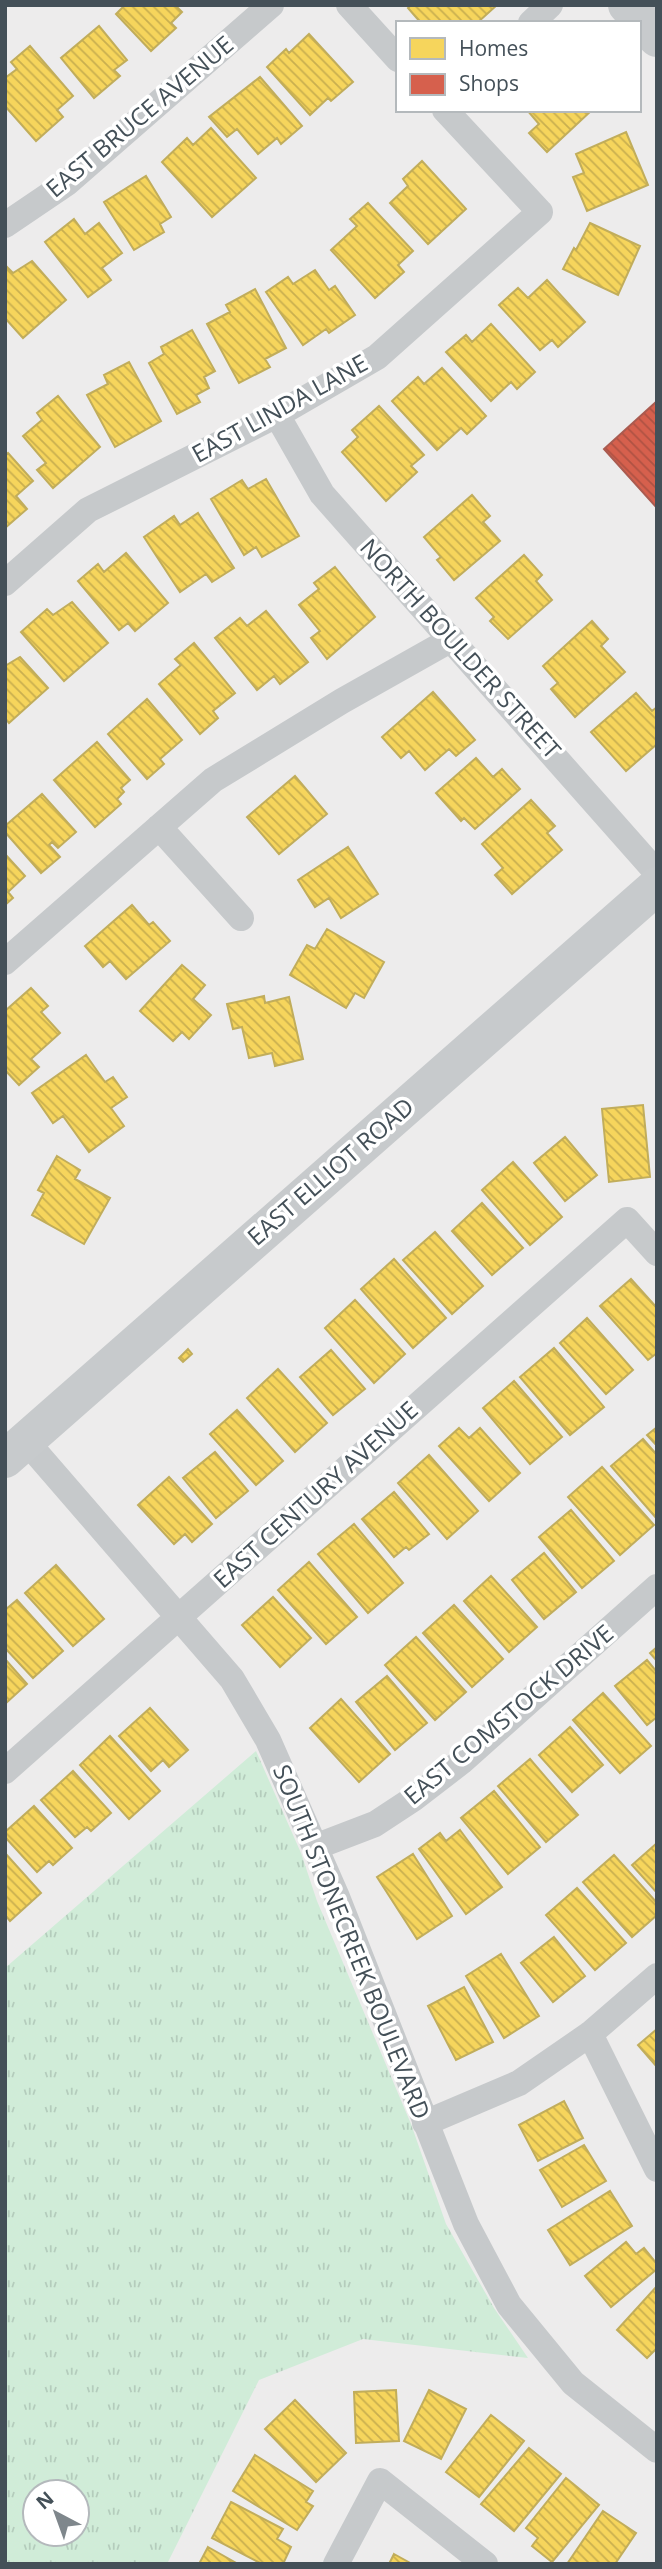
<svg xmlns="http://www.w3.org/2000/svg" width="662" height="2569" font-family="'Open Sans',sans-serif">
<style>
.park{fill:url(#park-tufts);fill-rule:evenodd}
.homes{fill:url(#homes-back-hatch);stroke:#c1ad5b;stroke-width:2}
.shops{fill:url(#shops-back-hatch);stroke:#aa5b50;stroke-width:2}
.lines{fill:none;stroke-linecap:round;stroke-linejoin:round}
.minor{stroke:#c6c9cb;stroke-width:26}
.secondary{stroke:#c7cacc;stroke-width:38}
.labels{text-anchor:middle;stroke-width:7;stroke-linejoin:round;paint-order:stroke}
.street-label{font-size:24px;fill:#445058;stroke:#fff}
</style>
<defs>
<pattern id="park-tufts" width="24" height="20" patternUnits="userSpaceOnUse" patternTransform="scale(1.75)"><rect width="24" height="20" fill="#d0ecd8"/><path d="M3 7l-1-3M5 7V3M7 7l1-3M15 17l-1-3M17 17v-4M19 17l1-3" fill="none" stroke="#b4ccbc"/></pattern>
<pattern id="homes-back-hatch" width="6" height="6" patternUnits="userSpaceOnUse" patternTransform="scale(1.75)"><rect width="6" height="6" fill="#f6d55c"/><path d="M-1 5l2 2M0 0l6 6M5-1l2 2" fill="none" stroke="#c9af4f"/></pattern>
<pattern id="shops-back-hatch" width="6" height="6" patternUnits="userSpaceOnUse" patternTransform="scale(1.75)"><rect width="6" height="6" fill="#d6604d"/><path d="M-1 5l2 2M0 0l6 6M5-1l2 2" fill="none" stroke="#af5243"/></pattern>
</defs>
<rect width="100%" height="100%" fill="#edecec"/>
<path class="park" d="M256,1751l45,102 16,48 94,223 35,100 48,84 34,50 -165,-19 -104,41 -92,184h-162v-596zM35,2492h42v42h-42z"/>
<path class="homes" d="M125,5h50l7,7 -11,11 5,5 -25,23 -35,-37z
M411,5h86l-20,18h-56l-13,-15z
M99,26l28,34 -13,10 6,6 -26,22 -33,-40z
M309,34l44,48 -22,19 -3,-3 -18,17 -43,-48 19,-18 3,4z
M30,46l43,50 -16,14 6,7 -27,24 -31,-35v-28l12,-9 -6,-7z
M260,77l42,49 -21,18 -4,-6 -19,16 -21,-25 -10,8 -18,-20z
M527,110h65l-45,42 -18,-19 10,-9z
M211,128l45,50 -44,39 -50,-55 25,-24 6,7z
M626,132l22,53 -61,26 -14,-34 11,-4 -8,-19z
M422,161l44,48 -38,35 -38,-41 18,-17 -5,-7z
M146,176l25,41 -11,7 4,8 -30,18 -30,-48z
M368,203l45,48 -15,14 6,7 -29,26 -44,-48 26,-24 -7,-7z
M74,219l11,15 14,-11 23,30 -20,15 9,12 -23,17 -43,-55z
M590,223l50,23 -22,49 -55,-26 11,-21 2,2z
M32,261l34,39 -43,38 -18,-20v-49l2,-2 6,6z
M315,270l14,20 6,-4 20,29 -26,18 -3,-4 -23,16 -37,-53 22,-15 5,7z
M547,280l38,42 -27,25 -6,-7 -12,10 -41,-45 19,-17 10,10z
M255,289l31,59 -21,11 5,8 -31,16 -32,-59 23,-12 -4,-7z
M491,324l44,48 -18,17 -6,-7 -20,19 -45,-49 20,-17 6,7z
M192,330l23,41 -11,6 5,11 -13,7 4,7 -23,12 -28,-51 15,-9 -3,-7z
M129,362l32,59 -46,26 -28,-52 21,-11 -4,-9z
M442,368l44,48 -19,18 -6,-6 -24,22 -45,-49 26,-24 6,7z
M58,396l42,51 -47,41 -16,-18 9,-7 -23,-27 19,-16 -5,-7z
M379,406l45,49 -13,11 6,6 -31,29 -44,-49 16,-15 -6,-7z
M8,453l25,28 -17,15 11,13 -22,19v-72z
M266,479l33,57 -37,21 -6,-10 -12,8 -33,-56 31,-19 6,9z
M472,495l18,21 -7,6 17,19 -46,39 -17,-20 4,-3 -17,-20z
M198,513l36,55 -22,14 -6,-8 -26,18 -36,-55 30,-21 6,9z
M126,553l42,50 -33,28 -7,-8 -9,7 -41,-49 20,-17 6,8z
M524,555l18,20 -6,6 16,19 -44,39 -18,-18 4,-4 -18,-19z
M335,567l40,50 -48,42 -16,-21 9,-7 -21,-26 20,-16 -5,-6z
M72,602l36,41 -44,38 -43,-49 26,-23 6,6z
M266,611l42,51 -28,22 -6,-8 -17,14 -42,-52 25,-20 7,8z
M592,621l16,18 -7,7 24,26 -50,45 -24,-28 7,-6 -15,-17z
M194,643l41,50 -22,18 5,7 -18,16 -41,-50 22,-19 -6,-6z
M20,657l28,31 -39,35 -4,-5v-52z
M433,692l42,48 -19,16 -7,-7 -24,21 -16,-19 -8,7 -19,-21z
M636,693l16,18 5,-4v37l-31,27 -35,-39z
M147,699l35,41 -22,19 4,5 -17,15 -39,-45z
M97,742l33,38 -9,8 3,4 -7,7 4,5 -26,23 -41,-47z
M476,758l17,19 9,-8 18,20 -45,40 -11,-11 -3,3 -25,-28z
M295,776l32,38 -48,40 -32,-37z
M42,794l34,38 -18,16 -6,-6 -3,3 11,12 -19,16 -36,-41v-6z
M531,800l24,26 -8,7 15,17 -50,44 -17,-19 8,-7 -21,-24z
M348,847l30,47 -37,24 -12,-20 -14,9 -17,-27z
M5,854l20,22 -17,16 5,6 -8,7z
M132,905l17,20 4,-3 17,19 -44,38 -16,-18 -7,6 -18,-21z
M327,929l57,33 -20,36 -9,-5 -9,15 -56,-33 17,-30 8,4z
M182,965l23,20 -12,14 18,16 -22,24 -7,-7 -9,9 -33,-30z
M31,988l17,18 -7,6 19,21 -29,26 8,8 -20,18 -14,-15v-59z
M264,996l1,7 24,-6 14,62 -28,7 -3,-13 -23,5 -7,-31 -9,2 -6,-25z
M86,1055l19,27 8,-5 14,20 -16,11 13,18 -35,26 -26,-36 -10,7 -21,-30z
M643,1105l7,72 -41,5 -7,-73z
M565,1137l32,38 -32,26 -31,-38z
M57,1156l23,14 -5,9 35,19 -26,46 -52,-29 12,-22 -6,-3z
M513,1162l49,55 -32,28 -48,-55z
M482,1203l41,45 -31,27 -40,-44z
M435,1232l48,54 -31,28 -49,-54z
M394,1259l52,59 -33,30 -52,-59z
M631,1279l26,29v45l-9,7 -48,-54z
M355,1300l50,54 -31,29 -49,-55z
M587,1318l46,52 -27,24 -46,-51z
M554,1348l50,59 -34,28 -50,-58z
M188,1349l4,5 -9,8 -4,-4z
M331,1350l34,39 -32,26 -33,-38z
M278,1369l49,54 -32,29 -48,-54z
M514,1381l48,56 -32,27 -47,-56z
M237,1410l46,51 -27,24 -46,-51z
M657,1427v19l-10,-11z
M459,1428l10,10 11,-10 40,45 -31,28 -50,-55z
M643,1439l14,16v64l-46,-53z
M215,1452l33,39 -32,27 -33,-40z
M429,1455l49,56 -31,28 -49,-56z
M602,1467l52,58 -34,30 -52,-58z
M169,1477l43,47 -20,18 -7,-8 -11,10 -36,-39z
M394,1492l35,42 -20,16 -3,-3 -12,10 -32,-38z
M571,1510l43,51 -32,27 -43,-51z
M354,1524l49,59 -35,30 -50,-59z
M544,1553l32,39 -32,27 -32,-39z
M309,1562l48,55 -31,27 -48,-54z
M56,1565l48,54 -31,27 -48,-53z
M491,1576l46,51 -28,25 -45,-51z
M273,1597l38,41 -31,29 -38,-42z
M17,1600l46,51 -30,27 -28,-30v-38z
M454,1605l49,54 -31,28 -49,-54z
M416,1637l50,55 -31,28 -50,-55z
M657,1647v14l-7,-8z
M5,1659l22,25 -22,20z
M647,1660l10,12v45l-10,8 -32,-39z
M387,1676l40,47 -32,27 -39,-48z
M603,1693l48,53 -31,27 -47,-53z
M341,1699l49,55 -31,28 -49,-54z
M150,1708l38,42 -19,17 -6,-7 -12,11 -32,-35z
M570,1727l33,38 -31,27 -33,-37z
M110,1736l50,55 -31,28 -49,-54z
M530,1759l48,56 -32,27 -48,-56z
M73,1771l38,42 -20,18 -4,-4 -12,10 -34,-37z
M494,1791l46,56 -32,27 -47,-56z
M34,1806l38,42 -19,17 -4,-4 -12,11 -32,-35v-5z
M460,1830l42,57 -36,27 -47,-65 21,-16 6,8z
M657,1843v50l-25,-28z
M5,1853l36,40 -31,28 -5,-6z
M413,1854l39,62 -35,23 -40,-62z
M614,1855l43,48v12l-25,22 -49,-55z
M577,1888l49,55 -31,27 -49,-55z
M554,1937l31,39 -32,26 -32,-39z
M501,1954l38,62 -35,22 -38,-62z
M464,1987l29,55 -37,18 -28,-54z
M657,2029v38l-19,-22z
M564,2101l19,37 -45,23 -19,-36z
M584,2145l22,36 -44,26 -22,-37z
M610,2191l22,35 -62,39 -22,-35z
M626,2242l10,12 8,-6 13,16v5l-46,38 -26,-31z
M657,2286v62l-10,10 -30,-28z
M396,2390l3,51 -43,2 -2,-51z
M429,2390l37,19 -25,50 -37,-18z
M295,2400l51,53 -30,29 -51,-53z
M491,2415l33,26 -45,56 -33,-25z
M529,2448l32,26 -47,57 -33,-27z
M255,2455l58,36 -7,11 7,4 -16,24 -64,-39z
M566,2478l33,27 -47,57 -20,-16 6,-8 -12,-10z
M231,2502l52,27 -6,10 14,8 -8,17h-21l-50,-26z
M603,2511l33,22 -21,31h-48z
M208,2547l30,17h-39z
M394,2554l18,10h-23z"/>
<path class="shops" d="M657,401v107l-53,-59z"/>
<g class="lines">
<path class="minor" d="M349,5l49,54
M531,23l19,-18
M5,225l62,-42 204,-178
M277,415l45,79 335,379
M5,583l83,-73 189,-95 100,-58 163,-145 -95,-102
M159,827l82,91
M5,962l208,-182 129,-79 110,-62
M26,1441l206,238 36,61 69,157 129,327 43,81 64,78 84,67
M5,1771l622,-551 30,33
M315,1847l60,-23 38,-25 48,-37 196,-175
M590,2034l67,135
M425,2123l94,-40 71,-49 67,-58
M336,2564l44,-83 105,83"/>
<path class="secondary" d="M627,5l30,33
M5,1459l652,-573"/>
</g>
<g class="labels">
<g class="street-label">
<text transform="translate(140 117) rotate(-40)" y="8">EAST BRUCE AVENUE</text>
<text transform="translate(280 409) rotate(-29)" y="8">EAST LINDA LANE</text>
<text transform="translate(460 649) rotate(48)" y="8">NORTH BOULDER STREET</text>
<text transform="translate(331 1172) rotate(-41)" y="8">EAST ELLIOT ROAD</text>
<text transform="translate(316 1495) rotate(-42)" y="8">EAST CENTURY AVENUE</text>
<text transform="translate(509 1715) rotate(-40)" y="8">EAST COMSTOCK DRIVE</text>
<text transform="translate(351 1942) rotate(68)" y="8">SOUTH STONECREEK BOULEVARD</text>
</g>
</g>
<rect width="662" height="2569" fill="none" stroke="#445058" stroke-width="14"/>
<rect x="396" y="21" width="245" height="91" fill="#ffffff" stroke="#b4b9bc" stroke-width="2"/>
<rect x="410" y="38" width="35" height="21" fill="#f6d55c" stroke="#b4b9bc" stroke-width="2"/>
<text x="459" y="56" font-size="21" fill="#445058">Homes</text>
<rect x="410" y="74" width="35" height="21" fill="#d6604d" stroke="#b4b9bc" stroke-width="2"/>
<text x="459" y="91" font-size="21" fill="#445058">Shops</text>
<g transform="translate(56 2513) rotate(319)"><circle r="33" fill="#ffffff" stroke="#b4b9bc" stroke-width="2"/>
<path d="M0-5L12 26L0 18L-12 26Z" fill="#7f878c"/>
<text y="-10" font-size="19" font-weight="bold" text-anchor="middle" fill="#445058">N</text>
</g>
</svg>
